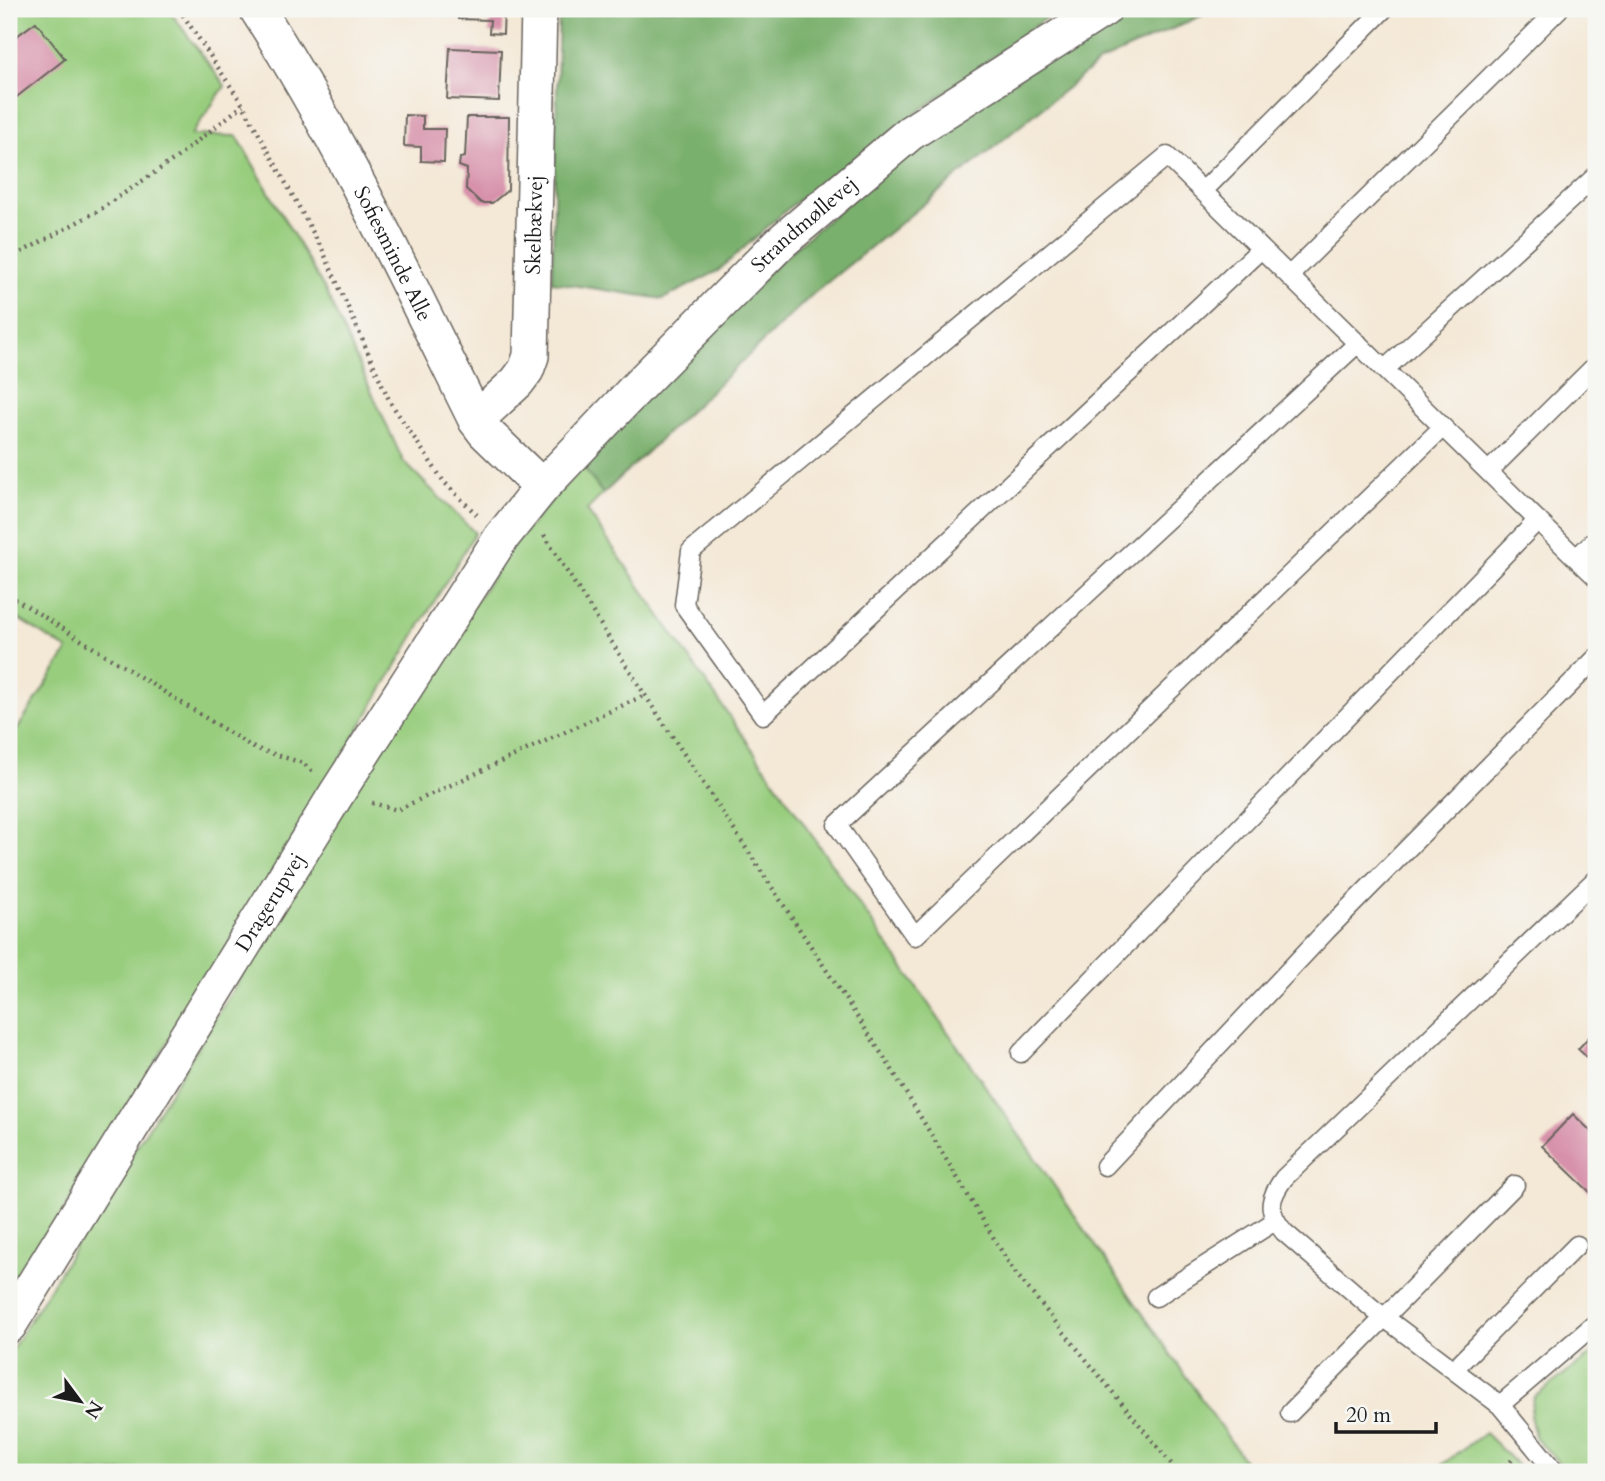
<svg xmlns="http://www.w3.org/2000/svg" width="1605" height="1481" font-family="Cardo,serif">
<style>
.green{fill:#98cd7e;stroke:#5a744d;stroke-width:2}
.forest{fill:#7ab06d;stroke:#4b6644;stroke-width:2}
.building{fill:#d791aa}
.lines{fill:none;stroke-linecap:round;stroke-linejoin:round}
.service-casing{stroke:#68635d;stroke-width:21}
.minor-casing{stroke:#68635d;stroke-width:38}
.path{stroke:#68635d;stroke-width:4.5;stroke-dasharray:2 5;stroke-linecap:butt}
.service{stroke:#fff;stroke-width:18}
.minor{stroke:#fff;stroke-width:35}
.labels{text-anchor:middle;stroke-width:5;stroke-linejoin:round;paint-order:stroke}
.street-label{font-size:21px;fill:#1c1c1c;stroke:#f6f6f2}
</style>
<rect width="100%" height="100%" fill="#f6f6f2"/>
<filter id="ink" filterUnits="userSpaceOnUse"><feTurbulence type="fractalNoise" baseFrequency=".0143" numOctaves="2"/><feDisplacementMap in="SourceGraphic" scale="14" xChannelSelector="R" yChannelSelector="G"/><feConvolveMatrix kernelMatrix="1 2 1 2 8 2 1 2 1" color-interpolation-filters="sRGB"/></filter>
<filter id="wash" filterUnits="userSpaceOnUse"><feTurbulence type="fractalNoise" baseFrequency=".00686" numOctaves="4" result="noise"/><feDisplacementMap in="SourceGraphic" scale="28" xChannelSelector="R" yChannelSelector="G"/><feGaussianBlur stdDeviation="1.57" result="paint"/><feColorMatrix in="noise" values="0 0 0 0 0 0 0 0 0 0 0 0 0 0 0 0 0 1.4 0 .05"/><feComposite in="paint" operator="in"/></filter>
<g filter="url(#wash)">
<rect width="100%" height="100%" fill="#f4e8d6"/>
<path class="green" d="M9,9h159l57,77 -34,49 46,1 88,154 78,171 72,72 -180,303 -286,464v-558l59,-92 -59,-37z
M582,465l21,29 -16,16 665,962h-1243v-118l412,-670 94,-141z
M1596,1351v121h-29l-32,-35 -5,-22 4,-18z
M1485,1433l39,39h-92z"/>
<path class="forest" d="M559,9h499l-267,197 -73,65 -55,28 -111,-17z
M1128,9h88l-117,53 -286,232 -210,200 -21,-29 191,-199 128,-108 125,-85z"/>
<g id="blocks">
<path class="building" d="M458,9h46l-1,25 -14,-1 1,-13 -32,-1z
M36,22l29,37 -56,44v-73l5,8z
M450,48l51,2 -2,51 -52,-2z
M405,115l18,1v13h22l-1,33 -23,-1v-14l-17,-1z
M467,117h42l-1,73 -16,13h-11l-15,-14 1,-20 -8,-3 1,-8 5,-1z
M1596,1029v25l-6,6 -12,-11z
M1573,1114l23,22v62l-54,-52z"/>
</g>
</g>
<g filter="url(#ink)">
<use href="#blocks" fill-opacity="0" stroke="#68635d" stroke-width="2"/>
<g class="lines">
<defs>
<path id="service" d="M1203,191l181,-182
M1261,249l-498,466 -79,-110 7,-54 476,-395 409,402 20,-19
M1289,276l270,-267
M1358,343l-521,482 78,111 528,-509
M1385,369l211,-193
M1489,471l107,-106
M1576,558l20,19
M1021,1053l517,-533
M1105,1166l221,-235 270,-273
M1156,1297l119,-76
M1454,1369l123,-124
M1500,1405l96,-82
M1290,1413l225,-228
M1555,1472l-55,-67 -127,-96 -89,-77c-17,-21 -16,-32 0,-54l312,-299"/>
<g id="minor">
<path id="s1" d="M257,9c84,131 150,272 219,411l9,12 57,55"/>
<path id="s2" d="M476,420l41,-38 9,-12 5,-14 8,-347"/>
<path id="s3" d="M9,1325l328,-532 164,-255 41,-51 103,-108 136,-137 129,-109 194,-124"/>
</g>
</defs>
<use href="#service" class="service-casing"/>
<use href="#minor" class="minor-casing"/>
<path class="path" d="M179,9l64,96 80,146 67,151 54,80 33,33
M9,259l89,-48 78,-53 67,-53
M544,535l101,160 246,373 122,202 165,202
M9,595l245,153 49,15 10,9
M372,803l25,7 248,-115
M1501,1472l11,-12"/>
<use href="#service" class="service"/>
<use href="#minor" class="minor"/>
</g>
</g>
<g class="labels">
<g class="street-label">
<text dy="7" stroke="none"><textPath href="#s2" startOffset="217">Skelbækvej</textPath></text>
<text dy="7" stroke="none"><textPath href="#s3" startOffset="1365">Strandmøllevej</textPath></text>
<text dy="7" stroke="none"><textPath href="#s1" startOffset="280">Sofiesminde Alle</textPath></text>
<text dy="7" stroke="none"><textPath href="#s3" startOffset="497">Dragerupvej</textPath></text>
</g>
</g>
<rect width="1605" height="1481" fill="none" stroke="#f6f6f2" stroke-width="35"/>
<g transform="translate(80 1401) rotate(122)" stroke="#f6f6f2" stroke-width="5" paint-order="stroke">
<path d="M0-5L12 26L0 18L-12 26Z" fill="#1c1c1c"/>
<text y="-10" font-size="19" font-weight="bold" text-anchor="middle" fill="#1c1c1c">N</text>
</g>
<path d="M1336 1422v10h100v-10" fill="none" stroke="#1c1c1c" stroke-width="3.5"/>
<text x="1346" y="1422" font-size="21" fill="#1c1c1c" stroke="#f6f6f2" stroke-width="5" paint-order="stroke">20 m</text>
</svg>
